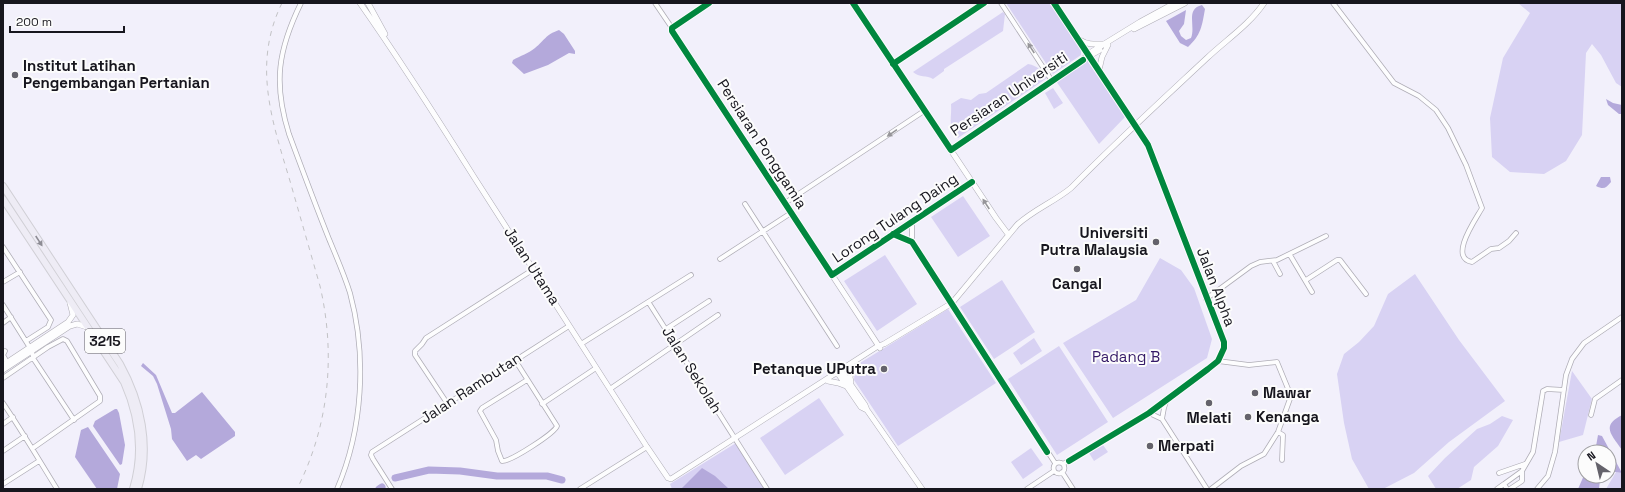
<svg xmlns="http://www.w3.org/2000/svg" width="1625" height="492" font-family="'Space Grotesk',sans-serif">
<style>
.green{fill:#d8d2f3}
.water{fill:#b4a9db}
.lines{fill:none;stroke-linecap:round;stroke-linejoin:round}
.river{stroke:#b4a9db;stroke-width:7}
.minor-casing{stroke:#afadb6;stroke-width:5.5}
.tertiary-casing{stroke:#afadb6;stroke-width:6}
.primary-casing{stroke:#d0cfd5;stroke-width:8}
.minor{stroke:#fdfdfe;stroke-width:4}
.tertiary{stroke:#fdfdfe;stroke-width:5}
.primary{stroke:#eeecf5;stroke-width:6}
.rail{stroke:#c2c2c5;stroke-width:1;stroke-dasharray:5 5;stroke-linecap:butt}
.cycleway-casing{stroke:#fcfcfc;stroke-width:8}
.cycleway{stroke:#00873e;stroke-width:6}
.oneway{fill:#969599}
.oneway2{fill:#8d8c94}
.poi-dot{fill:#64626b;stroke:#fcfcfc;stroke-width:1.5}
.labels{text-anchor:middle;stroke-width:4;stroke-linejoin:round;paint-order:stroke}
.shield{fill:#fcfcfc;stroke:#5c5b61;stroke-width:1}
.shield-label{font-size:14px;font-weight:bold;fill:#17161e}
.poi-label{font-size:15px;font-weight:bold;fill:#17161e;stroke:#fcfcfc;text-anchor:start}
.street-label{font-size:15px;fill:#17161e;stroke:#fcfcfc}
.park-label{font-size:15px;fill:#361b68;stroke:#fcfcfc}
</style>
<rect width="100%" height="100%" fill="#f2f0fb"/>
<path class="green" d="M1006,3h44l31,47v5l-28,19z
M1518,3h104v84l-6,-4 -15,-28 -9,-11 -6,9 -4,82 -16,26 -22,13 -34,-2 -18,-15 -2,-39 13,-60 27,-45z
M1003,12l2,2 -2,17 -59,38v2l-11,8c-6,-4 -14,-1 -20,-7z
M1087,60l38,57 -26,27 -43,-63z
M1028,64c10,2 13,6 19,14l-89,60c-11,-15 -6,-17 -7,-34l10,-6 10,2 8,-6 7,-1z
M1053,88l10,15 -9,6 -9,-16z
M963,196l27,40 -32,21 -27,-40z
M885,255l32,49 -40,27 -33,-50z
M1160,258l21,12 13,18 18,51 -5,19 -94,60 -50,-75 73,-43z
M1415,274l44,66 46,61 -56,41 -35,31 -31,16h-14l-17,-30 -8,-36 -7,-49 7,-20 15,-12 15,-16 14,-32z
M1002,280l33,52 -41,27 -34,-52z
M948,309l48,74 -98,63 -44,-66 1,-14z
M1034,338l8,13 -21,14 -8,-12z
M1059,346l49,76 -51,33 -49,-76z
M1572,371l20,28 -9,36 -24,7z
M819,398l25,37 -59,40 -25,-37z
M1502,416l11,4 -15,26 -24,21 -3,13 -14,9h-21l-8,-13 17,-18 32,-29 13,-5z
M736,443l29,46h-93l-2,-5z
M1103,445l5,7 -14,9 -5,-8z
M1031,448l12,17 -20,14 -12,-17z
M1616,472l6,1v16h-16z"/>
<path class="water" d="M1202,5l3,4c-3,17 -4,26 -17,38l-8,-4 -14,-22 20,-11 -2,14 -5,7 2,5 5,4 5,-2c5,-12 -6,-29 11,-33z
M559,30l5,4 11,17v3l-6,-1 -21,12 -24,9 -12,-11 1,-3c7,-4 16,-7 22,-12 10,-8 10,-13 24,-18z
M1606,99l7,4 9,2v9h-3l-11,-9z
M1601,177h9l1,5c-5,6 -7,8 -15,4z
M143,363l13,12 16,38h3l27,-21 33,40v4l-34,23 -5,-4 -9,6 -15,-22 -1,-10 -14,-45 -4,-8 -12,-10z
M115,409h2l2,4 6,32 -3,19 -2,1 -27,-39 2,-5z
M1622,415v35c-11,-16 -21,-24 0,-35z
M88,427l32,47 -3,15h-20l-22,-32 6,-27z
M1598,435l4,1 20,37 -13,-2v-19h-14z
M702,468l13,8 14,13h-48z
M1585,473v3h17l-2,4 -1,9h-21z"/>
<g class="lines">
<path class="river" d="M395,478l34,-8 31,1 37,5h50l15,4
M379,489l3,-2"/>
<defs>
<path id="minor" d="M301,3c-23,47 -28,80 -12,131 13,35 26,70 40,105 7,17 15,35 21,54 17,63 13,136 -13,196
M655,3l17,25
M1001,3l51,78
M1333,3l61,80 25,13 17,14 12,18 18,37 16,43c-6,11 -34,50 -10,54l19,-13 8,-1 10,-7 7,-8
M785,203l139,-92
M745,204l92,142
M912,221v21
M893,234l19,8 143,221
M3,247l48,73 -3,7 -22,14
M1290,255l22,37
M720,259l71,-46
M1273,261l7,13
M832,275l140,-93
M1306,280l31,-20h3l26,34
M3,282l17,-10
M1206,299l45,-33 9,-4 17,-2 49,-24
M649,303l118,186
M3,305l29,46 1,7 41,62
M3,323l8,-6
M666,329l43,-28
M581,344l110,-69
M5,351l-2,4 4,7
M515,360l42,66c-2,7 -47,36 -55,35l-4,-10 -2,-11 -16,-29 2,-3 45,-28
M3,378l45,-31 15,-8 4,2 33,55v5l-67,47
M610,389l108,-74
M3,403c19,28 36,57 54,86
M447,403l-32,-48v-4l7,-7 4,-6 108,-69
M542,404l54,-36
M1149,413l13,6 45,70
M1591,415l4,-16 27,-19
M1162,419l2,-11 2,-6
M3,424l10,-7
M1278,432l5,3 -1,25
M3,451l22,-15
M1053.5 468a5.5 5.5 0 1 1 11 0a5.5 5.5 0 1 1-11 0Z
M1063,464l86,-51 59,-44 10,-8 6,-13v-6l-76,-197 -58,-88
M1062,472l11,17
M1499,473l26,-9
M3,484l36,-23
M392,489l-19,-30 -2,-4 1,-3 197,-126
M580,489l67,-42
M1027,489l27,-18
M1211,489l30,-23 23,-12 14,-22 13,-36 -14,-34 -28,3 -31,-4
M1497,489l7,-5
M1507,489l-3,-5 18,-13 11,-19 10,-61 4,-2 17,1
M1510,489l12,-8v-10
M1537,489l11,-13 7,-24 11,-77 6,-16 12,-16 38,-26"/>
<path id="tertiary" d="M360,3c40,57 77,115 114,174l173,270 21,31 3,1 207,-133 6,-2 68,-41 65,-78c16,-15 37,-23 54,-37 44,-45 90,-87 136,-130 19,-18 42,-33 57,-55
M368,3l17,31
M709,3l-37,25v3l208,317
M853,3l143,215 12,16
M1054,3l35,52
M1134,29l51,-26
M1080,40c8,5 15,4 23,4
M1084,59l16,-9
M893,64l91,-61
M1099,70l3,-13 6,-12
M951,150l132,-90 5,-6 52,-32 35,-19
M3,365l65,-43 5,-7 -3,-12
M3,370l67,-44 7,-2 10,3
M842,371l-3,4 22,32 6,3
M837,374l5,-2 23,33 2,5 55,79
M828,381l10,2 8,3
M851,382l-1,-5 3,-11"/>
<path id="primary" d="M3,186l117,178c21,38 31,82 18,125
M3,199l121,183c15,34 20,71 9,107"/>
</defs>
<use href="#minor" class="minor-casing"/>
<use href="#tertiary" class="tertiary-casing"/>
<use href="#primary" class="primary-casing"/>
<use href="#minor" class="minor"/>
<use href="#tertiary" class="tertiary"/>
<use href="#primary" class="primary"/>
<path class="rail" d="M282,3c-30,61 -10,118 8,178 10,35 20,70 30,105 16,69 9,140 -23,203"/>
<defs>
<path id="cycleway" d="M709,3l-37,25v3l160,244 140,-93
M853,3l98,147 132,-90
M1054,3l94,142 76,197v6l-6,13 -10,8 -59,44 -80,48
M893,64l91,-61
M893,234l19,8 135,210"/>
</defs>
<use href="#cycleway" class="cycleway-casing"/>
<use href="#cycleway" class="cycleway"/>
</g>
<defs><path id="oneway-solid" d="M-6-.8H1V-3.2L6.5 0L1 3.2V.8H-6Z"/></defs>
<g class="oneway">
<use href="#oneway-solid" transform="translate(1031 48) rotate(-123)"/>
<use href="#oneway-solid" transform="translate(892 133) rotate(146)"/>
<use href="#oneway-solid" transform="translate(986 204) rotate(-123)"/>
</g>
<use class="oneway2" href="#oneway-solid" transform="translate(39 241) rotate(57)"/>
<g class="poi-dot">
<circle cx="15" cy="75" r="4"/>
<circle cx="1156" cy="242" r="4"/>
<circle cx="1077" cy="269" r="4"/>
<circle cx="884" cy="369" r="4"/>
<circle cx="1255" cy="393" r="4"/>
<circle cx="1209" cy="403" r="4"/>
<circle cx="1248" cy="417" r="4"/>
<circle cx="1150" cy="446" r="4"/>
</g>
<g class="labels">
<rect class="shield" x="85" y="329" width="40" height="24" rx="3"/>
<g class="shield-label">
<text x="105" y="346">3215</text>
</g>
<g class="poi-label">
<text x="23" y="71">Institut Latihan<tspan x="23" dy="17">Pengembangan Pertanian</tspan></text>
<text x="1148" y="238" text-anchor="end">Universiti<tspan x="1148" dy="17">Putra Malaysia</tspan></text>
<text x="1077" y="289" text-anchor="middle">Cangal</text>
<text x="876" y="374" text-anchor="end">Petanque UPutra</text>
<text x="1263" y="398">Mawar</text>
<text x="1256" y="422">Kenanga</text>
<text x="1209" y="423" text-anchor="middle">Melati</text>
<text x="1158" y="451">Merpati</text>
</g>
<g class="street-label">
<text transform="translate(1009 94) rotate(-34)" y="5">Persiaran Universiti</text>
<text transform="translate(762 144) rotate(57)" y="5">Persiaran Ponggamia</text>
<text transform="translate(895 218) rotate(-34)" y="5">Lorong Tulang Daing</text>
<text transform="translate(532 266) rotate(57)" y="5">Jalan Utama</text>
<text transform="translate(1216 287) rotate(69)" y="5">Jalan Alpha</text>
<text transform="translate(692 370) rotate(58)" y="5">Jalan Sekolah</text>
<text transform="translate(471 388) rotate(-33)" y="5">Jalan Rambutan</text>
</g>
<g class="park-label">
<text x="1126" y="362">Padang B</text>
</g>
</g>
<rect width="1625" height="492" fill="none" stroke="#17161e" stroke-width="8"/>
<g transform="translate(1597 464) rotate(325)"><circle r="19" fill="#fcfcfc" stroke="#a0a0a3"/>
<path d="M0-3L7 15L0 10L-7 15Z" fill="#64626b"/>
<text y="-6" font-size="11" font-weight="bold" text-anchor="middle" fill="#17161e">N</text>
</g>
<path d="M10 26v6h114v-6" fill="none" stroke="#17161e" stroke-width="2"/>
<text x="16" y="26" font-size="12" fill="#17161e" stroke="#fcfcfc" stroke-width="3" paint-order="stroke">200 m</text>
</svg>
